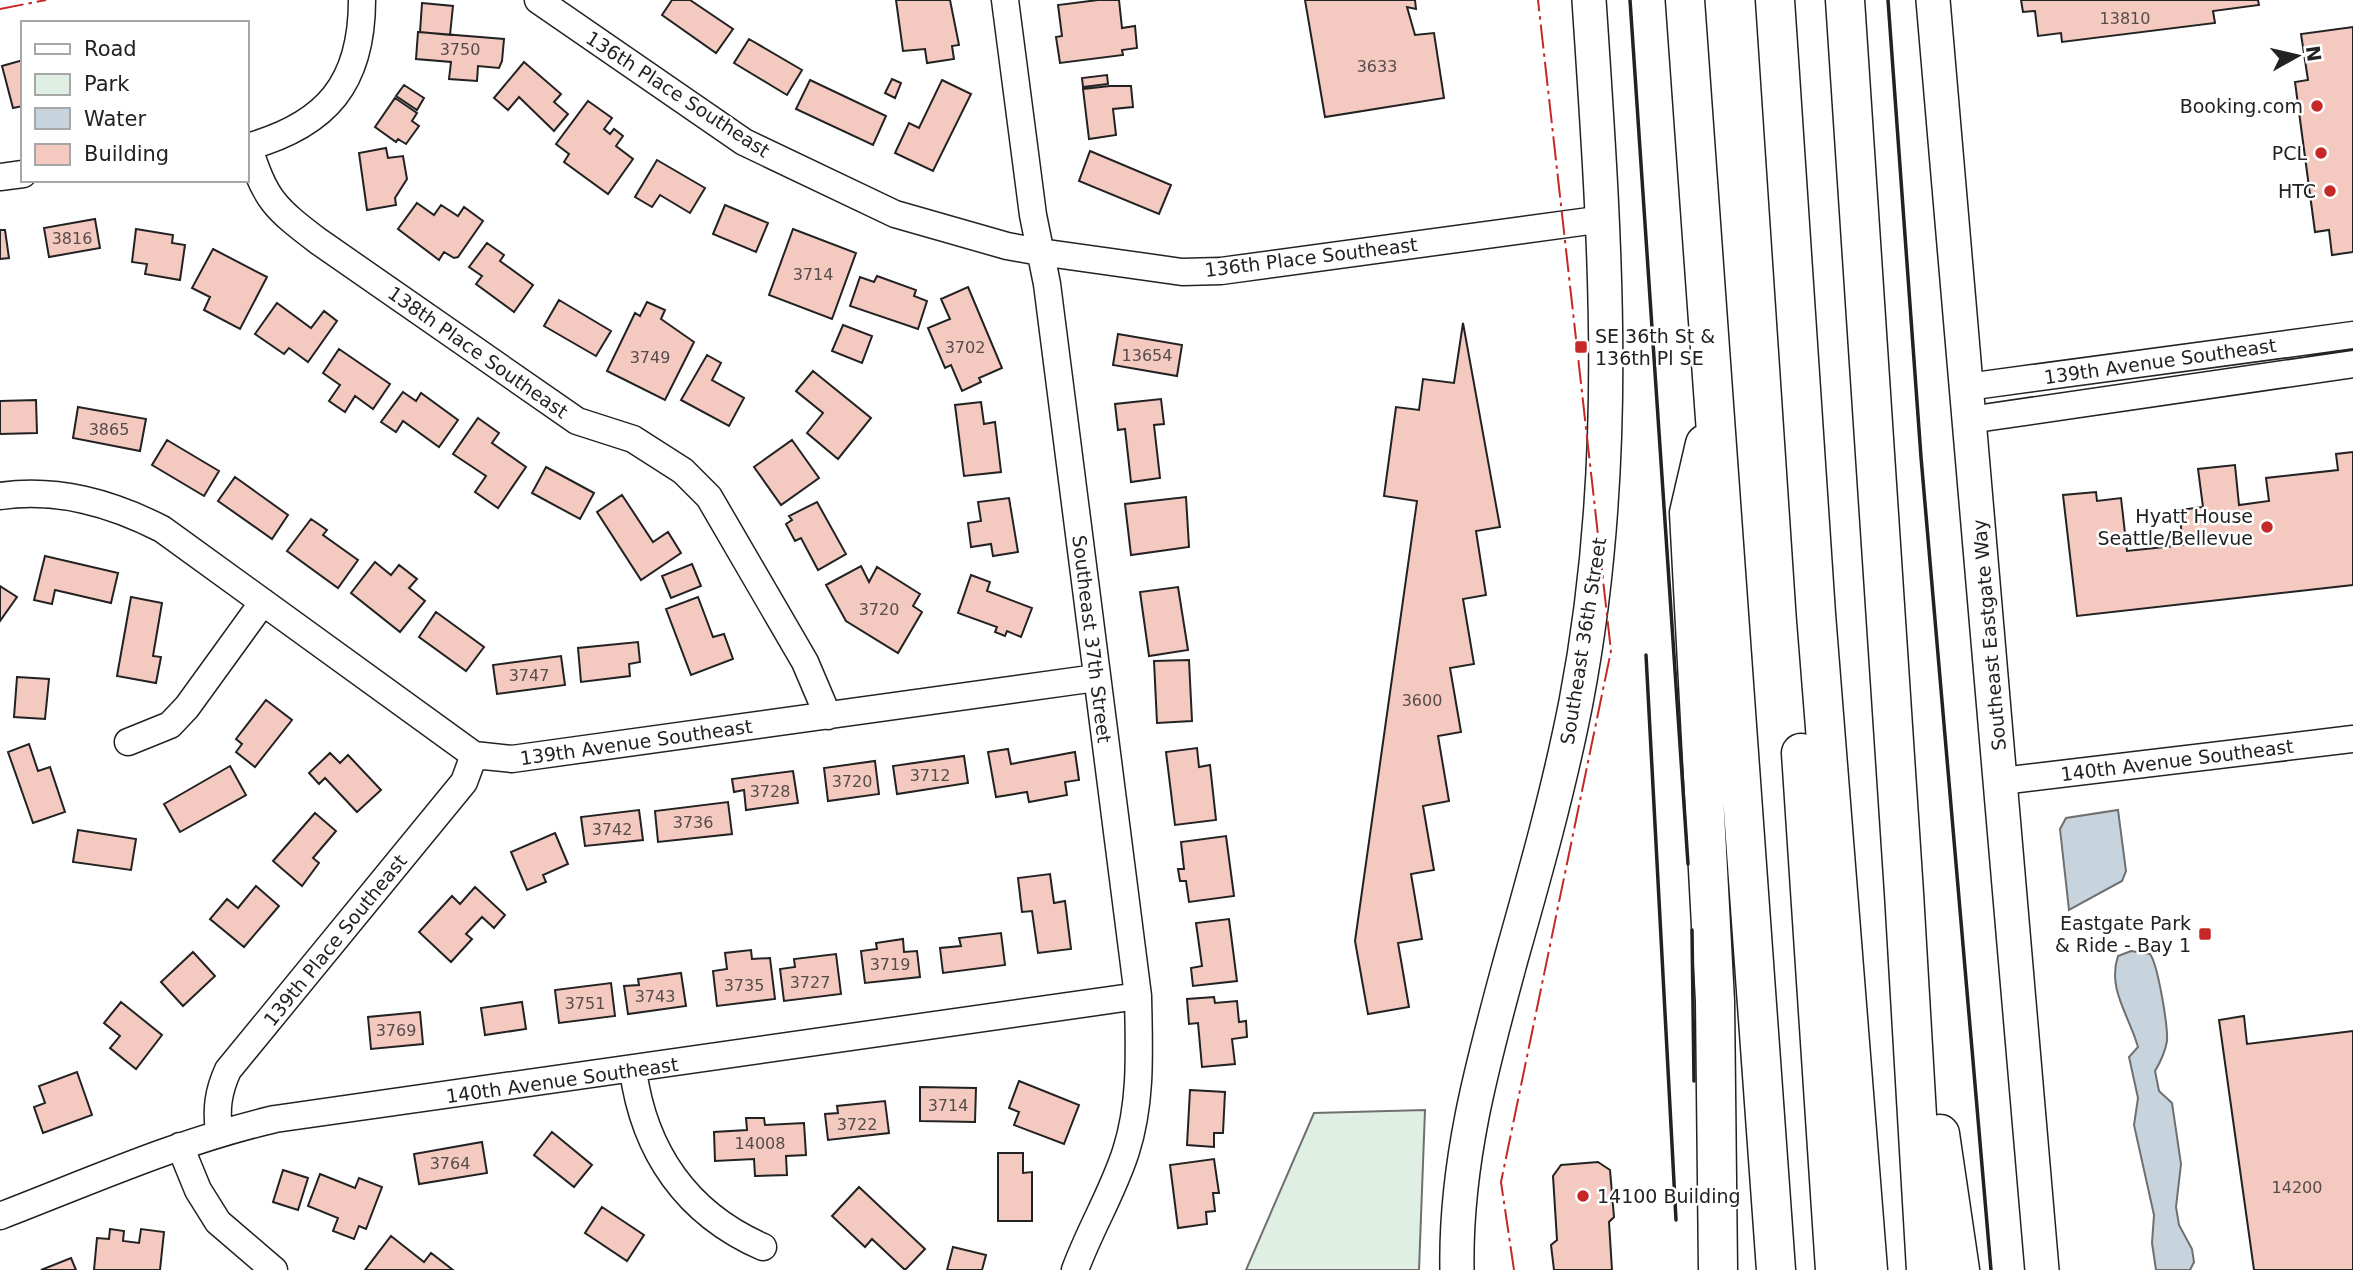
<svg xmlns="http://www.w3.org/2000/svg" width="2353" height="1270" font-family="'DejaVu Sans',sans-serif">
<style>
.green{fill:#e0efe3;stroke:#6f6f6f;stroke-width:2}
.water{fill:#c7d3dd;stroke:#6f6f6f;stroke-width:2}
.building{fill:#f3c9c0;stroke:#222;stroke-width:2}
.lines{fill:none;stroke-linecap:round;stroke-linejoin:round}
.minor-casing{stroke:#222;stroke-width:29}
.major-casing{stroke:#222;stroke-width:36}
.highway-casing{stroke:#222;stroke-width:41}
.minor{stroke:#fff;stroke-width:26}
.major{stroke:#fff;stroke-width:33}
.highway{stroke:#fff;stroke-width:38}
.wall{stroke:#222;stroke-width:3.5}
.power{stroke:#c62828;stroke-width:2;stroke-dasharray:24 5 3.5 5;stroke-linecap:butt}
.poi-dot{fill:#c62828;stroke:#fff;stroke-width:2.5}
.labels{text-anchor:middle;stroke-width:5;stroke-linejoin:round;paint-order:stroke}
.number-label{font-size:16px;fill:#564c4a}
.street-label{font-size:19px;fill:#222;stroke:#fff}
.poi-label{font-size:19px;fill:#222;stroke:#fff;text-anchor:end}
</style>
<rect width="100%" height="100%" fill="#fff"/>
<path class="green" d="M1425,1110l-6,160h-173l68,-157z"/>
<path class="water" d="M2118,810l8,61 -4,10 -53,29 -9,-81 6,-11z
M2131,951l19,3c8,11 18,72 17,87 -2,12 -6,20 -12,30l4,20 13,12 9,61 -5,43 3,18 13,24 2,13 -4,8h-34l-4,-27 2,-28 -20,-90 4,-27 -9,-41 9,-10c-9,-32 -31,-58 -20,-91z"/>
<path class="building" d="M672,0h18l43,29 -17,24 -54,-38z
M896,0h54l9,45 -7,1 2,13 -27,4 -2,-14 -22,2z
M1098,0h21l3,28 13,-2 2,22 -15,2 1,5 -63,8 -4,-26 6,-1 -4,-31z
M1305,0h110l1,9 -9,-2 8,28 19,-2 10,65 -119,19z
M2021,0h237l1,5 -46,6 2,12 -153,19 -1,-9 -23,3 -3,-25 -12,1z
M422,3l31,3 -3,29 -30,-3z
M2353,27v225l-21,3 -3,-25 -14,2 -20,-150 13,-2 -7,-46z
M418,32l86,7 -2,22 -3,7 -21,-2 -1,15 -28,-2 2,-17 -35,-3z
M749,39l53,31 -15,25 -53,-32z
M23,60v46l-10,2 -11,-42z
M524,62l37,32 -7,8 14,12 -14,17 -35,-34 -11,13 -14,-12z
M1107,75l1,9 -25,3 -1,-9z
M892,79l9,4 -6,15 -10,-5z
M810,80l76,36 -13,29 -77,-36z
M942,80l29,14 -38,77 -38,-18 14,-30 10,5z
M404,85l20,13 -7,12 -21,-14z
M1110,86h21l2,21 -20,2 3,26 -27,4 -6,-50z
M395,98l22,15 -5,8 7,5 -13,18 -8,-5 -2,3 -21,-15z
M588,101l24,17 -8,11 6,5 4,-5 9,7 -7,10 17,13 -25,35 -44,-32 5,-8 -13,-10z
M386,148l2,10 15,-2 4,23 -12,19 1,7 -29,5 -8,-57z
M1090,151l81,34 -12,29 -80,-33z
M657,160l48,28 -15,25 -30,-18 -8,12 -17,-10z
M417,203l17,12 7,-10 17,11 6,-9 19,14 -25,36 -4,1 -10,-6 -5,8 -41,-31z
M725,205l43,18 -12,29 -43,-18z
M95,219l5,29 -51,9 -5,-29z
M136,229l37,6 -1,8 13,2 -5,35 -35,-6 2,-10 -15,-2z
M793,229l63,24 -24,66 -63,-24z
M0,230h5l4,28 -9,1z
M487,243l17,12 -4,6 33,24 -19,27 -38,-28 6,-8 -13,-9z
M213,249l54,28 -27,52 -36,-19 6,-13 -18,-9z
M877,276l39,14 -2,6 13,5 -9,28 -68,-23 10,-29 14,5z
M968,287l34,81 -23,10 2,4 -19,9 -11,-26 -6,3 -17,-40 22,-9 -9,-20z
M559,300l52,31 -15,25 -52,-30z
M647,302l18,8 -4,9 33,23 -29,58 -58,-29 28,-58 5,3z
M277,303l34,25 13,-17 13,10 -29,41 -19,-14 -5,6 -29,-20z
M1463,323l37,204 -24,4 10,64 -23,4 11,65 -24,4 11,64 -23,4 11,65 -26,5 11,64 -23,4 11,65 -24,4 11,64 -41,7 -13,-73 62,-440 -33,-5 12,-89 23,3 4,-31 31,4z
M843,325l29,11 -10,27 -30,-12z
M1118,334l64,11 -5,31 -64,-11z
M339,349l51,35 -17,25 -18,-13 -10,16 -16,-11 11,-16 -17,-12z
M707,355l14,8 -9,17 32,18 -15,28 -48,-26z
M813,371l58,47 -33,41 -31,-26 16,-20 -27,-22z
M403,392l13,9 5,-8 37,27 -19,27 -36,-26 -7,11 -15,-10z
M1161,399l3,25 -10,1 6,53 -29,4 -6,-53 -7,1 -3,-26z
M36,400l1,33 -37,1v-33z
M981,402l3,22 11,-2 6,50 -37,4 -9,-71z
M78,407l68,12 -6,32 -67,-13z
M478,418l21,15 -7,10 34,24 -28,41 -23,-16 11,-16 -33,-22z
M167,440l52,31 -15,25 -52,-31z
M792,440l27,38 -38,27 -27,-38z
M2353,452v133l-276,31 -14,-121 33,-3 1,9 24,-3 6,53 56,-6 -4,-35 24,-3 -5,-38 37,-4 4,40 30,-4 -3,-23 72,-8 -2,-16z
M546,467l48,26 -14,26 -48,-26z
M235,477l53,38 -16,24 -54,-38z
M622,495l31,47 15,-10 13,21 -40,27 -44,-68z
M1186,497l3,50 -58,8 -6,-51z
M1009,498l9,54 -25,4 -2,-12 -20,3 -3,-24 13,-2 -3,-19z
M817,502l29,52 -28,16 -17,-32 -6,3 -9,-17 6,-4 -3,-4z
M311,519l16,11 -4,5 35,25 -20,28 -51,-37z
M45,556l73,17 -7,30 -56,-13 -3,14 -18,-4z
M375,562l16,13 8,-10 18,14 -8,9 16,13 -25,31 -49,-39z
M692,564l9,22 -30,12 -9,-22z
M861,566l8,16 8,-15 43,27 -7,12 9,6 -24,41 -52,-32 -20,-36z
M971,575l19,7 -3,9 45,17 -11,29 -14,-6 -2,5 -10,-4 2,-5 -39,-14z
M0,586l17,11 -17,24z
M1178,587l10,63 -39,6 -9,-64z
M131,597l31,6 -9,53 8,1 -5,26 -39,-7z
M698,597l15,40 11,-3 9,25 -42,16 -25,-66z
M436,612l48,35 -18,24 -47,-34z
M638,642l2,20 -11,2 1,12 -49,6 -3,-34z
M561,656l4,29 -68,9 -4,-29z
M1189,660l3,61 -35,2 -3,-62z
M17,677l32,2 -4,40 -31,-2z
M266,700l26,20 -37,47 -19,-15 6,-8 -6,-5z
M29,744l9,27 12,-4 15,45 -32,11 -25,-71z
M1197,748l2,19 11,-2 6,55 -41,5 -9,-73z
M1008,749l3,15 64,-12 4,28 -14,2 2,13 -38,7 -2,-10 -31,5 -8,-45z
M330,753l10,10 8,-8 33,35 -24,22 -32,-34 -6,6 -10,-11z
M964,756l4,27 -71,11 -4,-28z
M875,761l4,33 -51,7 -4,-33z
M230,766l16,29 -66,37 -16,-28z
M793,771l5,32 -52,7 -2,-20 -10,2 -2,-13z
M728,802l4,32 -74,8 -3,-31z
M639,810l4,30 -58,6 -4,-29z
M315,813l21,18 -23,27 6,5 -17,23 -29,-25z
M78,830l58,9 -5,31 -58,-8z
M555,833l13,31 -25,11 3,7 -19,8 -16,-38z
M1226,836l8,60 -45,6 -3,-21h-6l-2,-12h6l-3,-27z
M1050,874l4,29 11,-2 6,48 -33,4 -6,-42 -10,1 -4,-34z
M256,886l23,20 -35,41 -34,-28 17,-20 11,9z
M475,887l30,28 -11,13 -12,-11 -16,17 6,5 -21,23 -32,-30 33,-36 8,8z
M1229,919l8,62 -44,5 -2,-18 11,-2 -6,-43z
M1001,933l4,32 -62,8 -3,-25 21,-2 -2,-8z
M903,939l1,13 13,-1 3,26 -55,6 -4,-32 16,-2 -1,-6z
M751,950l1,9 18,-1 5,41 -58,7 -4,-35 14,-2 -2,-16z
M193,952l22,24 -32,30 -22,-24z
M836,954l5,40 -57,7 -4,-32 15,-2 -1,-8z
M681,973l5,33 -58,8 -4,-28 15,-1 -1,-6z
M611,983l4,33 -56,7 -4,-33z
M1214,997l1,6 22,-2 2,21 7,-1 1,16 -15,2 3,25 -33,3 -4,-44 -9,1 -2,-25z
M121,1002l41,33 -26,34 -26,-21 10,-12 -16,-13z
M522,1002l4,27 -41,6 -4,-27z
M420,1012l3,32 -52,5 -3,-32z
M2244,1016l3,28 106,-13v239h-99l-35,-250z
M77,1072l15,43 -49,18 -9,-26 11,-4 -6,-17z
M1019,1081l60,24 -15,39 -50,-19 5,-13 -10,-4z
M920,1087l56,1 -1,34 -55,-1z
M1190,1090l35,2 -2,41h-9v14l-27,-2z
M885,1101l4,32 -61,7 -3,-26 13,-1 -1,-7z
M746,1118h18l1,7 39,-2 2,32 -20,1 1,19 -32,1 -1,-17 -39,2 -1,-29 33,-2z
M552,1132l40,33 -18,22 -40,-32z
M482,1142l5,31 -68,11 -5,-30z
M998,1153h25v20l9,-1v49h-34z
M1214,1159l5,34h-6l2,18 -9,1 1,12 -29,4 -8,-63z
M1598,1162l12,8 4,47 -5,5 3,48h-58l-3,-25 6,-5 -4,-64 8,-11z
M283,1170l25,8 -10,32 -25,-8z
M320,1174l35,14 4,-10 23,9 -16,42 -7,-3 -5,13 -21,-8 5,-13 -30,-12z
M859,1187l66,62 -20,21 -33,-31 -7,8 -33,-31z
M602,1207l42,28 -17,26 -42,-28z
M110,1229l14,2 -1,10 16,2 2,-14 23,3 -4,38h-66l3,-32 12,1z
M391,1236l33,26 7,-9 22,17h-88z
M953,1247l33,8 -4,15h-35z
M71,1258l5,12h-35z"/>
<g class="lines">
<defs>
<path id="minor" d="M538,0l206,142 151,72 112,32 33,6 142,20 39,-1 383,-52
M1005,0l28,215 14,69 91,712c1,53 4,105 -12,155 -13,41 -36,78 -51,119
M247,147c80,-22 115,-64 115,-147
M249,147c15,52 27,62 69,94l259,180 56,18 50,32 26,26 96,165 23,54
M0,177l23,-3
M1967,387l386,-52
M1969,420l384,-56
M0,496c58,-8 111,7 162,33l312,226 38,4 584,-81
M128,742l42,-17 17,-18 76,-105
M2002,781l351,-42
M633,1070c11,82 54,144 130,177
M219,1132c-3,-23 -1,-40 9,-62l236,-288 10,-27
M180,1146l18,44 20,32 56,48
M0,1216c91,-35 180,-75 275,-97l863,-123"/>
<path id="major" d="M1933,0l109,1270
M1457,1270c-2,-108 26,-208 54,-311 24,-85 48,-170 65,-257 46,-240 29,-461 13,-702"/>
<path id="highway" d="M1685,0l91,1270
M1775,0l41,614 52,656
M1845,0l59,893 22,377
M1705,444l-16,69 26,488 3,269
M1801,753l34,517
M1940,1134l20,136"/>
</defs>
<use href="#minor" class="minor-casing"/>
<use href="#major" class="major-casing"/>
<use href="#highway" class="highway-casing"/>
<use href="#minor" class="minor"/>
<use href="#major" class="major"/>
<use href="#highway" class="highway"/>
<path class="wall" d="M1630,0l58,864
M1888,0l33,457 70,813
M1646,655l30,565
M1692,930l2,151"/>
<path class="power" d="M0,9l46,-9
M1514,1270l-13,-88 110,-531 -73,-651"/>
</g>
<g class="poi-dot">
<circle cx="2317" cy="106" r="7"/>
<circle cx="2321" cy="153" r="7"/>
<circle cx="2330" cy="191" r="7"/>
<rect x="1574" y="340" width="14" height="14" rx="3.5"/>
<circle cx="2267" cy="527" r="7"/>
<rect x="2198" y="927" width="14" height="14" rx="3.5"/>
<circle cx="1583" cy="1196" r="7"/>
</g>
<g class="labels">
<g class="number-label">
<text x="2125" y="24">13810</text>
<text x="460" y="55">3750</text>
<text x="1377" y="72">3633</text>
<text x="72" y="244">3816</text>
<text x="813" y="280">3714</text>
<text x="965" y="353">3702</text>
<text x="1147" y="361">13654</text>
<text x="650" y="363">3749</text>
<text x="109" y="435">3865</text>
<text x="879" y="615">3720</text>
<text x="529" y="681">3747</text>
<text x="1422" y="706">3600</text>
<text x="930" y="781">3712</text>
<text x="852" y="787">3720</text>
<text x="770" y="797">3728</text>
<text x="693" y="828">3736</text>
<text x="612" y="835">3742</text>
<text x="890" y="970">3719</text>
<text x="810" y="988">3727</text>
<text x="744" y="991">3735</text>
<text x="655" y="1002">3743</text>
<text x="585" y="1009">3751</text>
<text x="396" y="1036">3769</text>
<text x="948" y="1111">3714</text>
<text x="857" y="1130">3722</text>
<text x="760" y="1149">14008</text>
<text x="450" y="1169">3764</text>
<text x="2297" y="1193">14200</text>
</g>
<g class="street-label">
<text transform="translate(678 94) rotate(33)" y="7">136th Place Southeast</text>
<text transform="translate(1311 257) rotate(-7)" y="7">136th Place Southeast</text>
<text transform="translate(478 352) rotate(35)" y="7">138th Place Southeast</text>
<text transform="translate(2160 361) rotate(-8)" y="7">139th Avenue Southeast</text>
<text transform="translate(1989 635) rotate(-95)" y="7">Southeast Eastgate Way</text>
<text transform="translate(1092 639) rotate(83)" y="7">Southeast 37th Street</text>
<text transform="translate(1583 641) rotate(-81)" y="7">Southeast 36th Street</text>
<text transform="translate(636 742) rotate(-8)" y="7">139th Avenue Southeast</text>
<text transform="translate(2177 760) rotate(-7)" y="7">140th Avenue Southeast</text>
<text transform="translate(335 940) rotate(-51)" y="7">139th Place Southeast</text>
<text transform="translate(562 1080) rotate(-8)" y="7">140th Avenue Southeast</text>
</g>
<g class="poi-label">
<text x="2303" y="113">Booking.com</text>
<text x="2307" y="160">PCL</text>
<text x="2316" y="198">HTC</text>
<text x="1595" y="343" text-anchor="start">SE 36th St &amp;<tspan x="1595" dy="22">136th Pl SE</tspan></text>
<text x="2253" y="523">Hyatt House<tspan x="2253" dy="22">Seattle/Bellevue</tspan></text>
<text x="2191" y="930">Eastgate Park<tspan x="2191" dy="22">&amp; Ride - Bay 1</tspan></text>
<text x="1597" y="1203" text-anchor="start">14100 Building</text>
</g>
</g>
<rect x="21" y="21" width="228" height="161" fill="#ffffff" stroke="#a7a7a7" stroke-width="2"/>
<rect x="35" y="44" width="35" height="10" fill="#ffffff" stroke="#a7a7a7" stroke-width="2"/>
<text x="84" y="56" font-size="21" fill="#222222">Road</text>
<rect x="35" y="74" width="35" height="21" fill="#e0efe3" stroke="#a7a7a7" stroke-width="2"/>
<text x="84" y="91" font-size="21" fill="#222222">Park</text>
<rect x="35" y="108" width="35" height="21" fill="#c7d3dd" stroke="#a7a7a7" stroke-width="2"/>
<text x="84" y="126" font-size="21" fill="#222222">Water</text>
<rect x="35" y="144" width="35" height="21" fill="#f3c9c0" stroke="#a7a7a7" stroke-width="2"/>
<text x="84" y="161" font-size="21" fill="#222222">Building</text>
<g transform="translate(2297 56) rotate(82)" stroke="#ffffff" stroke-width="5" paint-order="stroke">
<path d="M0-5L12 26L0 18L-12 26Z" fill="#222222"/>
<text y="-10" font-size="19" font-weight="bold" text-anchor="middle" fill="#222222">N</text>
</g>
</svg>
